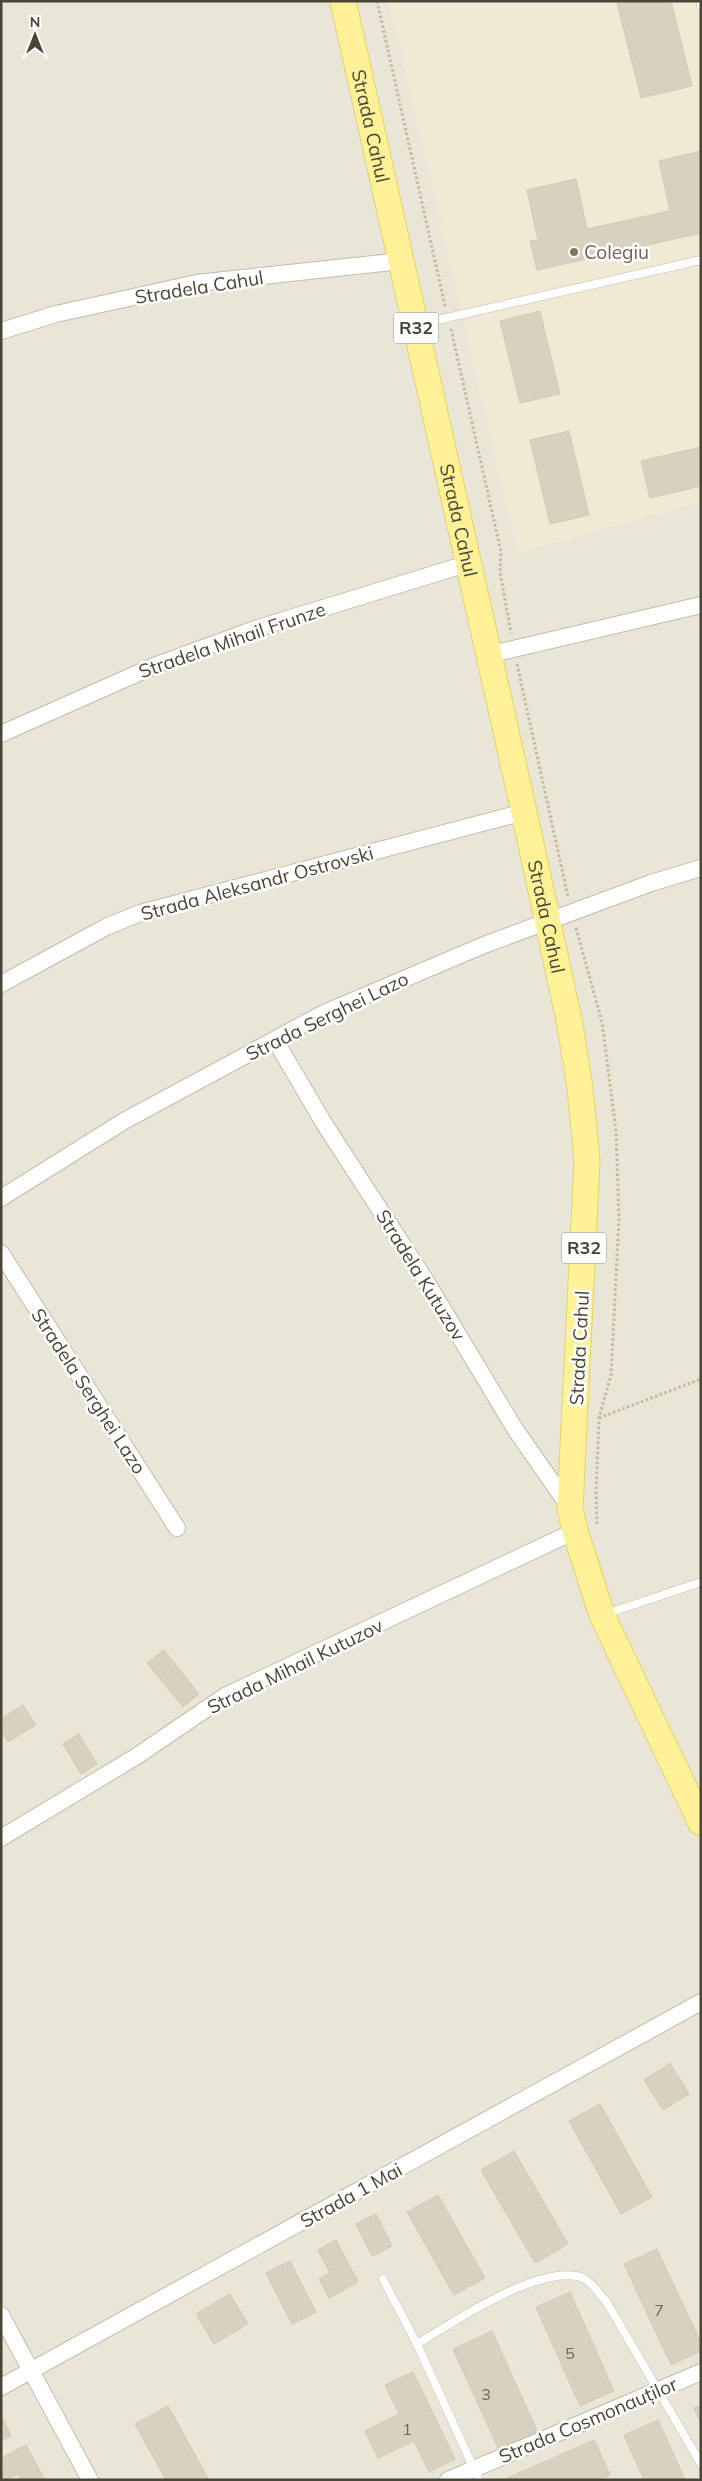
<svg xmlns="http://www.w3.org/2000/svg" width="702" height="2481" font-family="Mulish,sans-serif">
<style>
.residential{fill:#e9e6d8}
.education{fill:#eeead3}
.building{fill:#d7d1bf;stroke:#d2cab2}
.lines{fill:none;stroke-linecap:round;stroke-linejoin:round}
.lane-casing{stroke:#c1bdac;stroke-width:9}
.street-casing{stroke:#c1bdac;stroke-width:18}
.primary-casing{stroke:#e6d266;stroke-width:27}
.path{stroke:#c3bb9d;stroke-width:3;stroke-dasharray:2.5 2.5;stroke-linecap:butt}
.lane{stroke:#fff;stroke-width:8}
.street{stroke:#fff;stroke-width:16}
.primary{stroke:#fff198;stroke-width:25}
.education-dot{fill:#8d6e63;stroke:#fff;stroke-width:2}
.labels{text-anchor:middle;stroke-width:5;stroke-linejoin:round;paint-order:stroke}
.number-label{font-size:16px;fill:#6c6859}
.shield{fill:#fff;stroke:#807d73;stroke-width:1}
.shield-label{font-size:18px;font-weight:bold;fill:#494537}
.street-label{font-size:19px;fill:#494537;stroke:#fff}
.education-label{font-size:19px;fill:#785e54;stroke:#fff;text-anchor:start}
</style>
<rect width="100%" height="100%" fill="#f5f3ea"/>
<path class="residential" d="M1,1h700v2479h-700z"/>
<path class="education" d="M389,1h312v501l-183,51z"/>
<path class="building" d="M626,1h45l21,85 -51,12 -24,-95z
M701,151v82l-164,37 -7,-29 8,-1 -11,-50 49,-11 11,50 83,-18 -11,-50z
M540,311l20,83 -40,9 -20,-82z
M569,431l20,84 -39,9 -20,-84z
M701,447v39l-51,12 -9,-37z
M164,1650l35,44 -16,13 -36,-44z
M23,1705l13,20 -28,17 -7,-11v-12z
M79,1734l18,30 -16,10 -18,-30z
M670,2063l19,31 -26,16 -19,-30z
M600,2104l52,93 -31,17 -52,-93z
M514,2151l54,93 -33,19 -54,-93z
M438,2195l47,83 -31,17 -47,-83z
M376,2214l16,32 -20,10 -16,-32z
M336,2240l22,42 -29,16 -10,-19 11,-6 -12,-23z
M657,2249l44,94v8l-30,14 -47,-101z
M290,2261l26,51 -24,12 -26,-51z
M570,2292l44,99 -34,15 -44,-99z
M230,2294l18,30 -34,20 -18,-30z
M492,2331l46,102 -39,17 -46,-101z
M413,2372l42,87 -26,13 -15,-31 -36,17 -13,-27 34,-17 -14,-29z
M168,2406l41,74h-43l-31,-56z
M701,2406v18l-7,-16z
M2,2417l9,19 -10,5v-23z
M658,2420l27,60h-41l-20,-45z
M594,2440l16,35 -11,5h-96z
M26,2445l19,35h-24l-3,-6 -13,6 -4,-8v-14z"/>
<g class="lines">
<defs>
<path id="lane" d="M700,1l1,4
M420,324l281,-64
M606,1614l95,-32
M383,2279l34,65 62,136
M417,2344c35,-21 129,-85 168,-65 7,4 15,16 21,22l95,163"/>
<path id="street" d="M1,331l55,-17 141,-31 204,-22
M488,655l213,-50
M1,734l153,-68 104,-38 212,-65
M1,984l105,-57 34,-14 384,-101
M275,1040l50,85 101,156 89,148 55,79
M1,1198l123,-77 200,-108 160,-68 167,-62 50,-15
M1,1253l176,275
M1,1838l136,-82 88,-60 350,-165
M1,2315l89,165
M1,2387l700,-385
M448,2480l253,-108"/>
<g id="primary">
<path id="s1" d="M343,1l181,811 46,213 10,63 7,72 -17,348 5,23 27,84 99,208"/>
</g>
</defs>
<use href="#lane" class="lane-casing"/>
<use href="#street" class="street-casing"/>
<use href="#primary" class="primary-casing"/>
<path class="path" d="M377,1l68,305
M451,329l50,223 -1,20 11,61
M517,664l51,233
M576,928l26,94 14,109 3,88 -8,156 -12,43 -3,75 1,32
M599,1418l102,-39"/>
<use href="#lane" class="lane"/>
<use href="#street" class="street"/>
<use href="#primary" class="primary"/>
</g>
<circle class="education-dot" cx="574" cy="252" r="5"/>
<g class="labels">
<g class="number-label">
<text x="659" y="2316">7</text>
<text x="570" y="2359">5</text>
<text x="486" y="2400">3</text>
<text x="407" y="2435">1</text>
</g>
<g class="shield">
<rect x="393.5" y="312.5" width="45" height="31" rx="4"/>
<rect x="561.5" y="1232.5" width="45" height="31" rx="4"/>
</g>
<g class="shield-label">
<text x="416" y="334">R32</text>
<text x="584" y="1254">R32</text>
</g>
<g class="street-label">
<text dy="7" stroke="none"><textPath href="#s1" startOffset="128">Strada Cahul</textPath></text>
<text transform="translate(199 287) rotate(-9)" y="7">Stradela Cahul</text>
<text dy="7" stroke="none"><textPath href="#s1" startOffset="532">Strada Cahul</textPath></text>
<text transform="translate(232 640) rotate(-19)" y="7">Stradela Mihail Frunze</text>
<text transform="translate(257 883) rotate(-15)" y="7">Strada Aleksandr Ostrovski</text>
<text dy="7" stroke="none"><textPath href="#s1" startOffset="938">Strada Cahul</textPath></text>
<text transform="translate(327 1016) rotate(-26)" y="7">Strada Serghei Lazo</text>
<text transform="translate(421 1275) rotate(58)" y="7">Stradela Kutuzov</text>
<text transform="translate(579 1348) rotate(-87)" y="7">Strada Cahul</text>
<text transform="translate(89 1391) rotate(57)" y="7">Stradela Serghei Lazo</text>
<text transform="translate(295 1666) rotate(-26)" y="7">Strada Mihail Kutuzov</text>
<text transform="translate(351 2195) rotate(-29)" y="7">Strada 1 Mai</text>
<text transform="translate(588 2420) rotate(-23)" y="7">Strada Cosmonauților</text>
</g>
<g class="education-label">
<text x="584" y="259">Colegiu</text>
</g>
</g>
<rect width="702" height="2481" fill="none" stroke="#494537" stroke-width="5"/>
<g transform="translate(35 35)" stroke="#ffffff" stroke-width="4" paint-order="stroke">
<path d="M0-4L9 19L0 12L-9 19Z" fill="#494537"/>
<text y="-8" font-size="14" font-weight="bold" text-anchor="middle" fill="#494537">N</text>
</g>
</svg>
